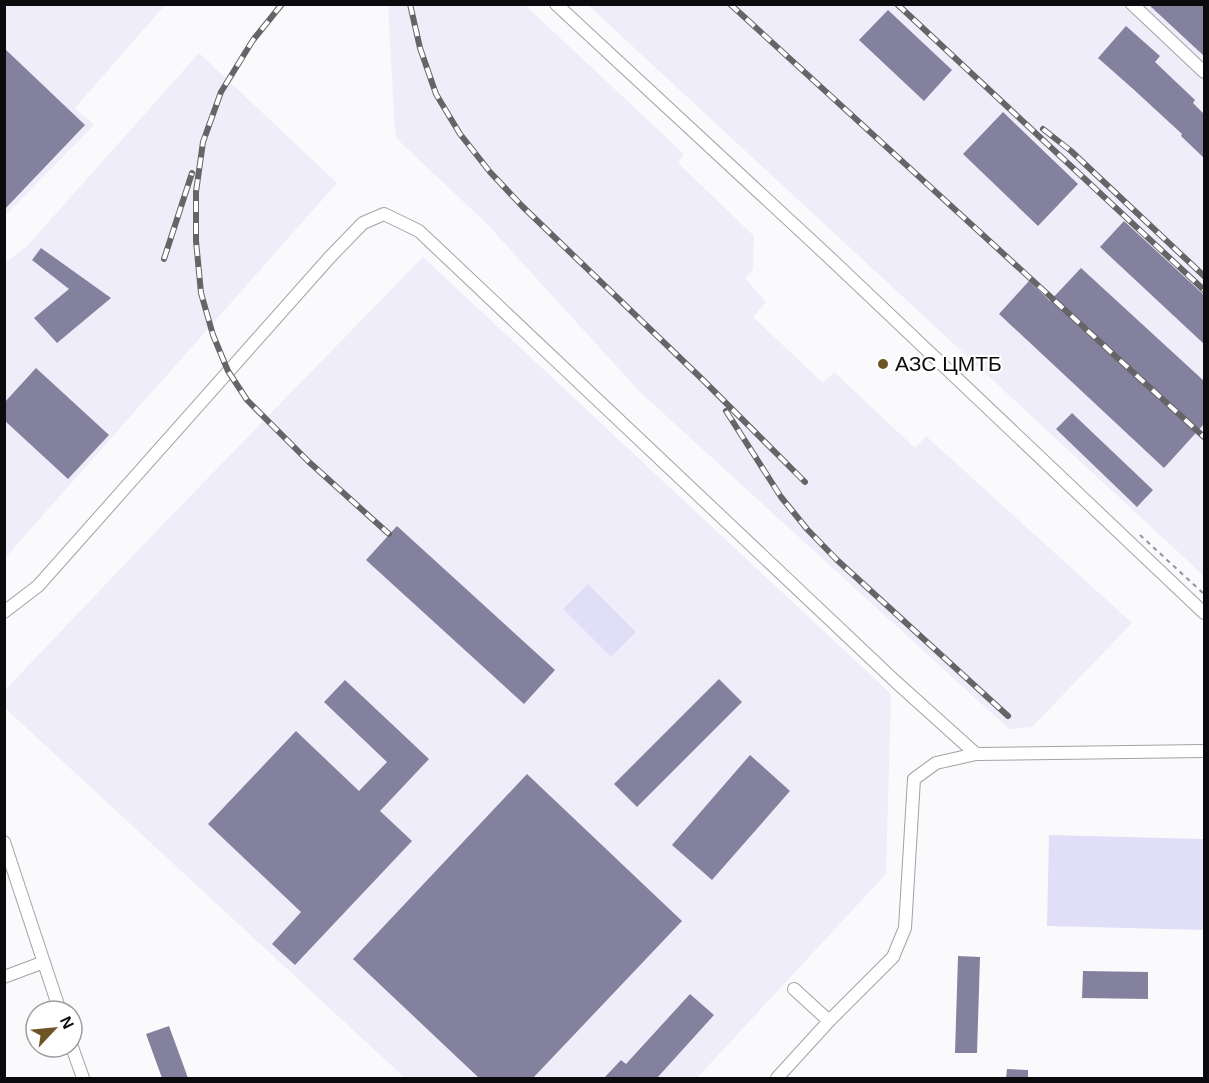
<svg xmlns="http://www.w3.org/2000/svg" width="1209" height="1083" font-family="Helvetica,sans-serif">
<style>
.built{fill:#eeedf9}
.green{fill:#e1dff7}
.building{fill:#84819e}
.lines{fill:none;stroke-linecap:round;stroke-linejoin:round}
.minor-casing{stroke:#a3a2a6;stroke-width:14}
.path{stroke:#949497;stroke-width:2;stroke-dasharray:4.5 4.5;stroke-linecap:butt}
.minor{stroke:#fff;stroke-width:12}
.rail-casing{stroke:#656568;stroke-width:6}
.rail{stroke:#fff;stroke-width:4;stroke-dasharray:11;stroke-linecap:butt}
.poi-dot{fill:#6e5425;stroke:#fff;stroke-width:2}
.labels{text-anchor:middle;stroke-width:4.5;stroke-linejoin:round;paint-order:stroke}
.poi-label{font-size:21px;fill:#0b0b0d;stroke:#fff;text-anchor:start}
</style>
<rect width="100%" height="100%" fill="#fafafd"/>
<path class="built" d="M5,5h160l-90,103 19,17 -89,91z
M388,5h137l159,149 -6,9 76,73 -1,33 -8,9 21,24 -13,15 70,66 11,-11 81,76 11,-12 206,187 -100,104 -23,2 -369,-337 -154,-169 -89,-84 -2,-7z
M588,5h616v571z
M199,53l138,130 -332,375v-295l23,-18z
M423,257l468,437 -5,180 -189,204h-292l-400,-370 -1,-17 163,-171z"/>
<path class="green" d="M588,584l48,48 -25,25 -48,-48z
M1049,835l155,4v91l-157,-4z"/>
<path class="building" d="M1148,4h56v52z
M888,10l64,60 -28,31 -65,-61z
M1126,26l34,30 -5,6 40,38 -2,3 11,11v44l-23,-22 1,-2 -50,-46 -34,-30z
M4,48l81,77 -81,85z
M1003,112l75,72 -40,42 -75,-72z
M1124,221l80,74v49l-104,-97z
M41,248l70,50 -54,45 -23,-25 35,-29 -37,-29z
M1081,268l123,113v43l-40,44 -165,-154 30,-33 21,20z
M36,368l73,67 -41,44 -64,-59v-17z
M1072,413l81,77 -16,17 -81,-78z
M397,526l158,144 -31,34 -158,-144z
M719,679l23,23 -105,105 -23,-23z
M345,680l84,79 -49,52 32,30 -117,124 -23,-21 29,-32 -93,-88 88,-93 63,60 28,-29 -63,-60z
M750,755l40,36 -78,89 -40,-35z
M527,774l155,147 -149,157h-54l-126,-119z
M958,956l22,1 -3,96h-22z
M1083,971l65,1v27l-66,-1z
M690,994l24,21 -57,63h-53l17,-18 5,4z
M169,1026l19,52h-26l-16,-44z
M1007,1069l21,1v8h-22z"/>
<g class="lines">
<defs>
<path id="minor" d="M556,4l275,255 373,354
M1132,4l72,68
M4,612l34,-26 292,-329 33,-34 21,-9 35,17 477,451 80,72
M4,842l56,169
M4,977l40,-15
M794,989l35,32
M72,1047l11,31
M777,1078l52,-57 64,-64 12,-29 9,-149 22,-16 40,-9 228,-3"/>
</defs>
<use href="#minor" class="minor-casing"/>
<path class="path" d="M1140,535l64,59"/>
<use href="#minor" class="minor"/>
<defs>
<path id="rail" d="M282,4l-29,36 -32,52 -18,50 -7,50v49l5,52 12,42 15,36 19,29 62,62 80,72
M410,4l10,44 16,46 24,40 30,38 32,34 181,174 102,102
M730,4l474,433
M897,4l307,286
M1043,129l28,22 133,125
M164,259l28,-86
M726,411l55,86 26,32 29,30 172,157"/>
</defs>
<use href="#rail" class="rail-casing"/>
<use href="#rail" class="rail"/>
</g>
<circle class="poi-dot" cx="883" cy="364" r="6"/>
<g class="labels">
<g class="poi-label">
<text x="895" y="371">АЗС ЦМТБ</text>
</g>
</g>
<rect width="1209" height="1083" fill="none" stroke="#0b0b0d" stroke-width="12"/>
<g transform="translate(54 1029) rotate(64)"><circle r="28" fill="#ffffff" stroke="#9d9d9e" stroke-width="1.5"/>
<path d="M0-4.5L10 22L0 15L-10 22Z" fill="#6e5425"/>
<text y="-9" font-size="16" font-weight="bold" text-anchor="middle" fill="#0b0b0d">N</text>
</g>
</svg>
